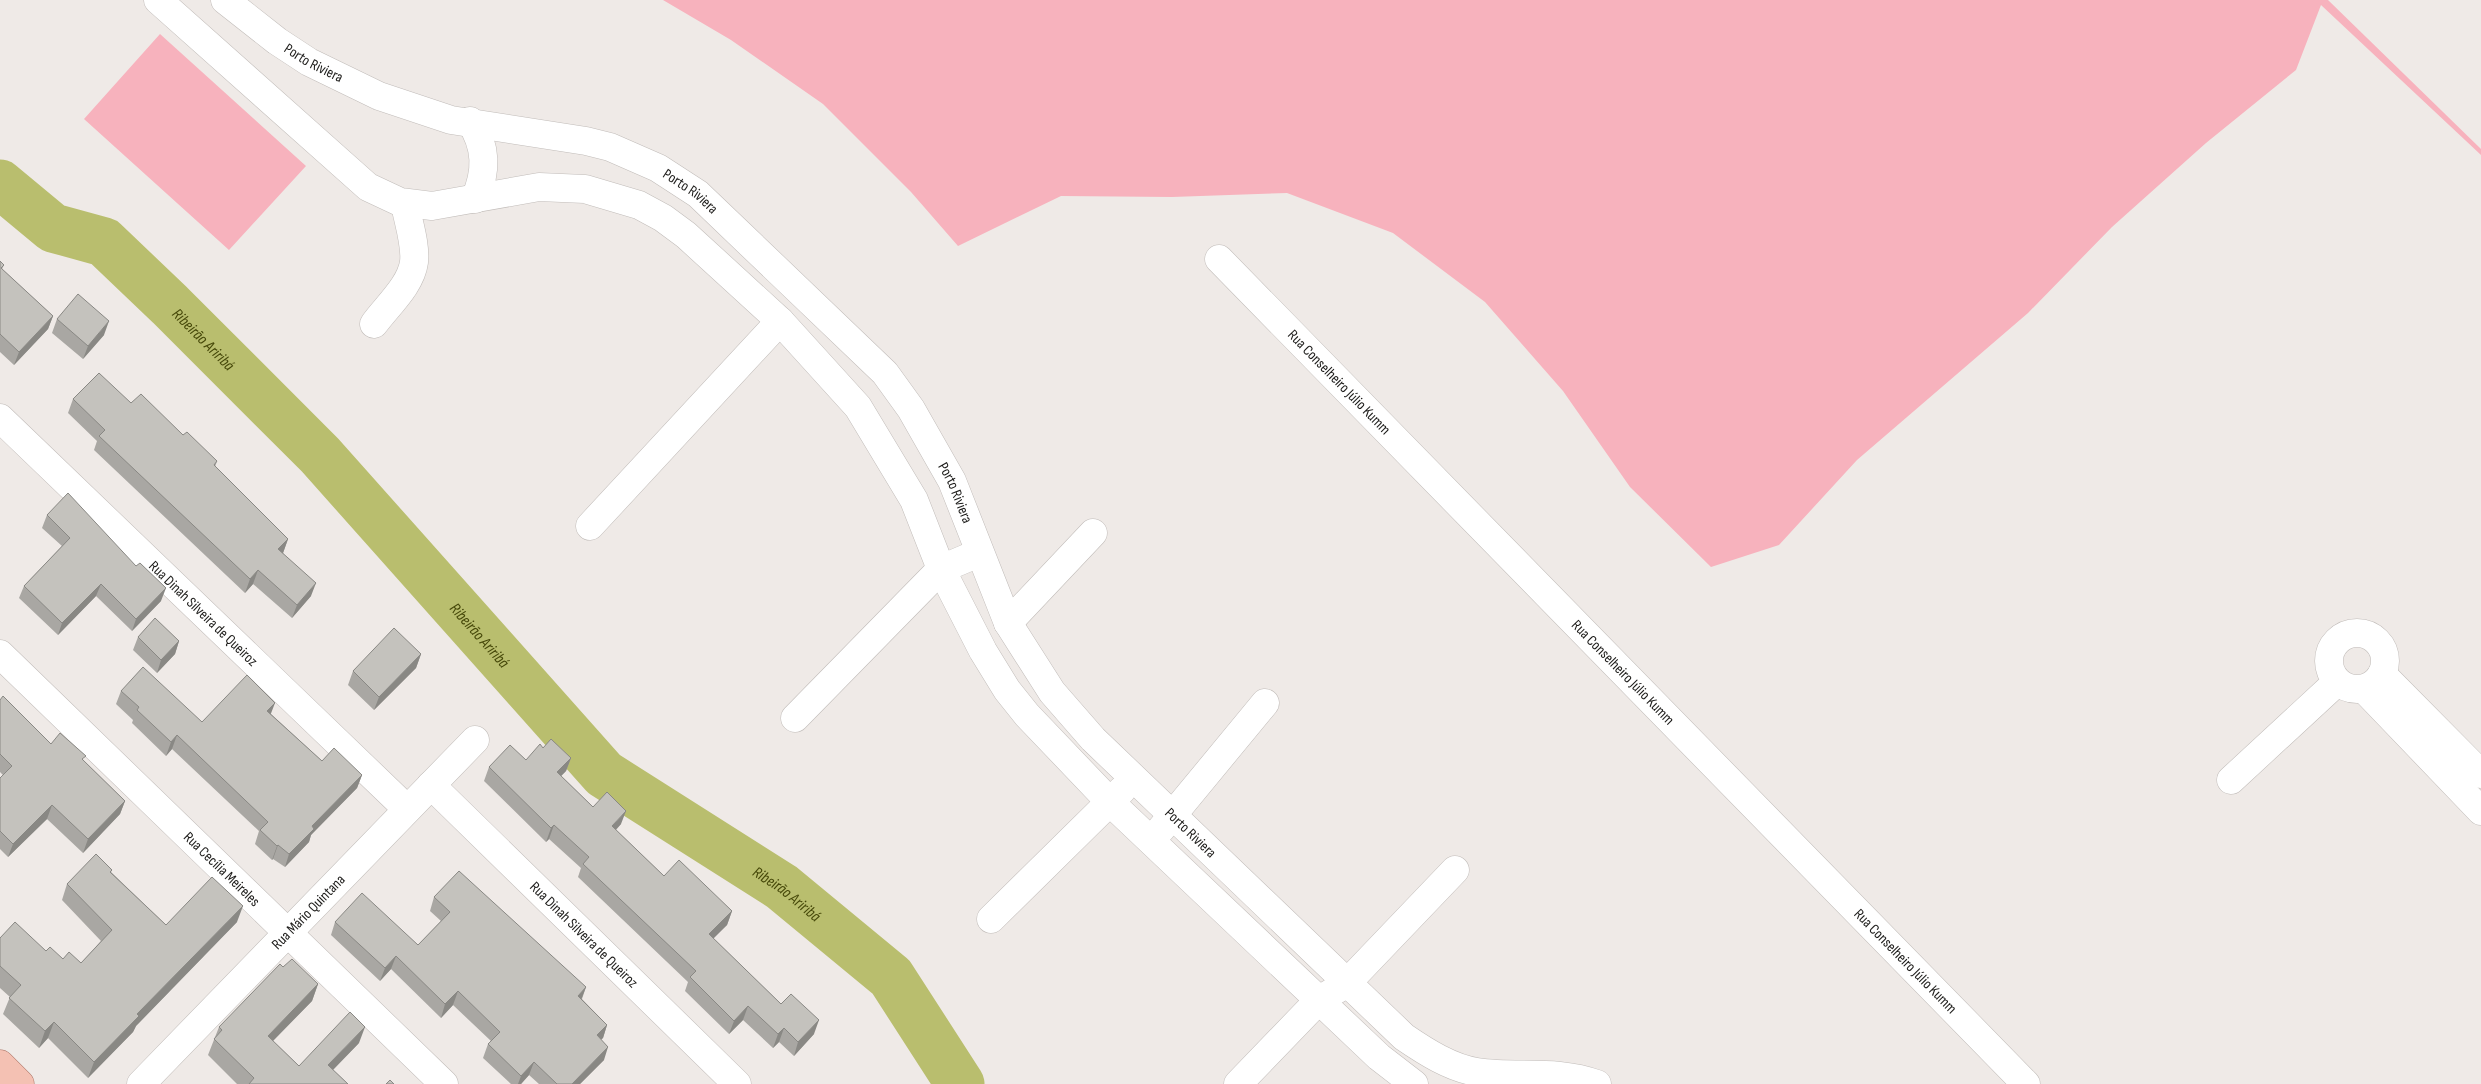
<svg xmlns="http://www.w3.org/2000/svg" width="2481" height="1084" font-family="'Sofia Sans Condensed',sans-serif">
<style>
.green{fill:#f7b2bd}
.lines{fill:none;stroke-linecap:round;stroke-linejoin:round}
.river{stroke:#b9be6e;stroke-width:49}
.minor-casing{stroke:#c1bcb9;stroke-width:29}
.major-casing{stroke:#a46c5d;stroke-width:29}
.minor{stroke:#fff;stroke-width:28}
.major{stroke:#f4c1b3;stroke-width:28}
.wall{fill:#a9a7a3}
.shaded-wall{fill:#898884}
.building{fill:#c4c2bd;stroke:#898884}
.labels{text-anchor:middle;stroke-width:4.5;stroke-linejoin:round;paint-order:stroke}
.street-label{font-size:15px;fill:#1c1b19;stroke:#efeae7}
.water-label{font-size:16px;font-style:italic;fill:#464809;stroke:#efeae7}
</style>
<rect width="100%" height="100%" fill="#efeae7"/>
<path class="green" d="M663,0h1665l153,149v6l-160,-150 -25,65 -90,73 -94,84 -84,86 -171,147 -78,85 -68,22 -81,-80 -67,-96 -78,-89 -92,-69 -106,-40 -115,4 -111,-1 -103,50 -47,-54 -88,-88 -92,-64z
M160,34l146,132 -77,84 -145,-131z"/>
<g class="lines">
<path class="river" id="s1" d="M0,184l53,44 51,14 66,63 150,150 284,319 178,113 109,90 69,107"/>
<defs>
<g id="minor">
<path d="M158,0l210,187 32,15 32,4 107,-19 46,2 54,16 24,13 23,17 94,86 78,86 56,93 27,69 42,82 24,39 20,25 84,88 268,254 35,27"/>
<path id="s2" d="M225,0l52,41 32,21 70,34 72,24 135,21 24,6 48,21 40,26 187,179 26,36 41,72 56,142 44,69 41,47 311,298c22,15 47,31 73,35 40,6 79,-3 120,12"/>
<path d="M470,121c17,26 17,50 5,78"/>
<path id="s3" d="M1219,259l807,825"/>
<path d="M374,324c14,-19 37,-39 40,-62 2,-18 -6,-41 -9,-58"/>
<path id="s4" d="M0,418l407,391"/>
<path d="M590,526l190,-205"/>
<path d="M1008,623l85,-90"/>
<circle cx="2357" cy="661" r="28"/>
<path id="s5" d="M0,654l444,430"/>
<path d="M2382,674l99,100"/>
<path d="M2364,689l117,122"/>
<path d="M795,718l146,-149 38,-16"/>
<path d="M2231,780l106,-98"/>
<path id="s6" d="M431,785l306,299"/>
<path d="M1161,829l104,-126"/>
<path d="M991,919l131,-129"/>
<path id="s7" d="M141,1084l334,-344"/>
<path d="M1238,1084l81,-84 27,-16 109,-114"/>
</g>
<path id="major" d="M0,1064l20,20"/>
</defs>
<use href="#minor" class="minor-casing"/>
<use href="#major" class="major-casing"/>
<use href="#minor" class="minor"/>
<use href="#major" class="major"/>
</g>
<path class="wall" d="M0,261l4,4 -2,4 51,47 -5,13 -34,36 -14,-13z
M57,319l47,16 -21,24 -31,-26z
M73,399l58,4 52,32 34,26 -2,6 73,72 -5,14 28,43 -19,22 -39,-34 -8,9 -151,-143 3,-9 -29,-28z
M47,515l114,86 -29,30 -36,-35 -38,39 -39,-37 5,-12 38,-40 -20,-18z
M138,637l41,4 -4,13 -18,19 -24,-23z
M421,654l-5,14 -42,42 -26,-25 5,-14z
M121,691l81,31 69,-8 51,47 40,14 -5,13 -46,47 -2,7 -24,25 -12,-8 -1,1 -17,-16 4,-13 -87,-82 -6,7 -34,-33 1,-3 -17,-16z
M0,700l51,44 33,17 41,40 -5,13 -37,39 -36,-34 -39,38 -8,-8v-71l3,-3 -3,-3z
M543,748l28,10 -5,13 -5,5 32,31 28,17 -5,6 48,46 68,35 -5,14 -14,13 68,66 33,30 -20,22 -15,-14 -6,6 -30,-28 -14,14 -44,-43 3,-9 -110,-105 3,-9 -32,-29 -3,3 -62,-61 5,-14 37,-7z
M112,870l-1,2 55,53 71,-3 -101,104 -3,6 -45,46 -40,-40 -9,10 -36,-34 7,-17 -10,-9v-50l46,13 17,8 18,4 20,-22 -39,-41 5,-16z
M434,897l152,90 -4,12 25,26 -4,13 -2,1 3,21 -24,24h-41l-10,-9 -8,9h-10l-28,-26 5,-14 3,-3 -38,-36 -12,13 -50,-49 -11,12 -49,-46 4,-13 83,23 23,-24 -11,-10z
M283,967l35,17 -6,17 -39,40 26,25 60,-23 -26,27 15,14h-111l-29,-29 11,-28z"/>
<path class="shaded-wall" d="M53,316l-5,13 -34,36 5,-13z
M109,321l-5,14 -21,24 5,-13z
M288,539l-5,14 -10,10 5,-14z
M258,570l-5,14 -8,9 5,-14z
M316,583l-5,13 -19,22 5,-13z
M101,584l-5,12 -38,39 4,-12z
M166,588l-5,13 -29,30 4,-12z
M179,641l-4,13 -18,19 4,-13z
M421,654l-5,14 -42,42 5,-13z
M275,703l-5,13 -3,-5z
M177,735l-5,14 -6,7 5,-14z
M571,758l-5,13 -14,14 5,-13z
M362,775l-5,13 -46,47 -2,7 -24,25 4,-13 23,-28z
M125,801l-5,13 -37,39 5,-14z
M52,805l-5,14 -39,38 5,-13z
M626,811l-5,13 -14,15 5,-13z
M554,825l-5,14 -3,3 5,-14z
M278,845l-5,14 -1,1 5,-14z
M243,906l-6,16 -101,104 -3,6 -45,46 6,-16 43,-48z
M732,911l-5,14 -23,23 5,-14z
M396,956l-5,13 -11,12 5,-13z
M318,984l-6,17 -50,51 6,-16z
M586,987l-5,13 -3,-4z
M458,991l-5,14 -12,13 4,-14z
M748,1006l-5,14 -14,14 5,-13z
M819,1020l-5,14 -20,22 4,-14z
M54,1022l-6,16 -9,10 6,-17z
M607,1025l-4,13 -11,10 5,-13z
M365,1027l-6,16 -37,38 6,-16z
M784,1028l-5,14 -6,6 5,-14z
M608,1047l-4,13 -24,24h-8z
M534,1062l-5,13 -8,9h-3l3,-8z"/>
<path class="building" d="M0,261l4,4 -3,3 52,48 -34,36 -19,-18z
M78,294l31,27 -21,25 -31,-27z
M99,373l32,30 10,-9 42,41 4,-3 30,29 -3,4 74,74 -10,10 38,34 -19,22 -39,-35 -8,9 -151,-143 6,-6 -32,-31z
M68,493l68,73 4,-3 26,25 -30,31 -35,-35 -39,39 -38,-37 46,-48 -23,-23z
M155,618l24,23 -18,19 -23,-23z
M394,628l27,26 -42,43 -26,-26z
M143,667l59,55 45,-47 28,28 -8,8 55,50 12,-13 28,27 -50,51 2,3 -25,25 -11,-9 -1,1 -17,-16 8,-8 -91,-87 -6,7 -34,-32 2,-3 -18,-16z
M3,696l48,48 9,-11 26,23 -4,3 43,42 -37,38 -36,-34 -39,39 -13,-13v-53l12,-12 -12,-12v-54z
M551,739l20,19 -14,14 36,35 14,-15 19,19 -14,15 52,50 15,-16 53,51 -23,23 72,70 10,-10 28,26 -21,22 -14,-14 -6,6 -30,-28 -14,15 -44,-44 6,-6 -113,-107 6,-7 -35,-32 -3,3 -62,-61 21,-22 16,15 14,-16 3,4z
M96,854l16,16 -2,2 56,53 46,-48 31,29 -106,108 2,2 -45,46 -40,-40 -9,9 -36,-33 12,-13 -21,-19v-28l15,-16 31,29 4,-4 13,12 6,-7 12,11 31,-33 -45,-46z
M459,871l127,116 -8,9 29,29 -10,10 11,12 -36,37h-15l-23,-22 -13,14 -33,-32 12,-12 -42,-41 -13,13 -49,-48 -11,12 -50,-46 27,-29 56,52 32,-33 -16,-15z
M292,959l26,25 -50,52 31,30 51,-54 15,15 -37,38 20,19h-99l5,-6 -40,-39 8,-9 -3,-3 61,-63 3,3z
M390,1080l4,4h-8z"/>
<g class="labels">
<g class="street-label">
<text dy="5" stroke="none"><textPath href="#s2" startOffset="109">Porto Riviera</textPath></text>
<text dy="5" stroke="none"><textPath href="#s2" startOffset="512">Porto Riviera</textPath></text>
<text dy="5" stroke="none"><textPath href="#s3" startOffset="172">Rua Conselheiro Júlio Kumm</textPath></text>
<text dy="5" stroke="none"><textPath href="#s2" startOffset="918">Porto Riviera</textPath></text>
<text dy="5" stroke="none"><textPath href="#s4" startOffset="282">Rua Dinah Silveira de Queiroz</textPath></text>
<text dy="5" stroke="none"><textPath href="#s3" startOffset="578">Rua Conselheiro Júlio Kumm</textPath></text>
<text dy="5" stroke="none"><textPath href="#s2" startOffset="1338">Porto Riviera</textPath></text>
<text dy="5" stroke="none"><textPath href="#s5" startOffset="309">Rua Cecília Meireles</textPath></text>
<text dy="5" stroke="none"><textPath href="#s7" startOffset="240">Rua Mário Quintana</textPath></text>
<text dy="5" stroke="none"><textPath href="#s6" startOffset="214">Rua Dinah Silveira de Queiroz</textPath></text>
<text dy="5" stroke="none"><textPath href="#s3" startOffset="982">Rua Conselheiro Júlio Kumm</textPath></text>
</g>
<g class="water-label">
<text dy="6" stroke="none"><textPath href="#s1" startOffset="261">Ribeirão Ariribá</textPath></text>
<text dy="6" stroke="none"><textPath href="#s1" startOffset="666">Ribeirão Ariribá</textPath></text>
<text dy="6" stroke="none"><textPath href="#s1" startOffset="1071">Ribeirão Ariribá</textPath></text>
</g>
</g>
</svg>
